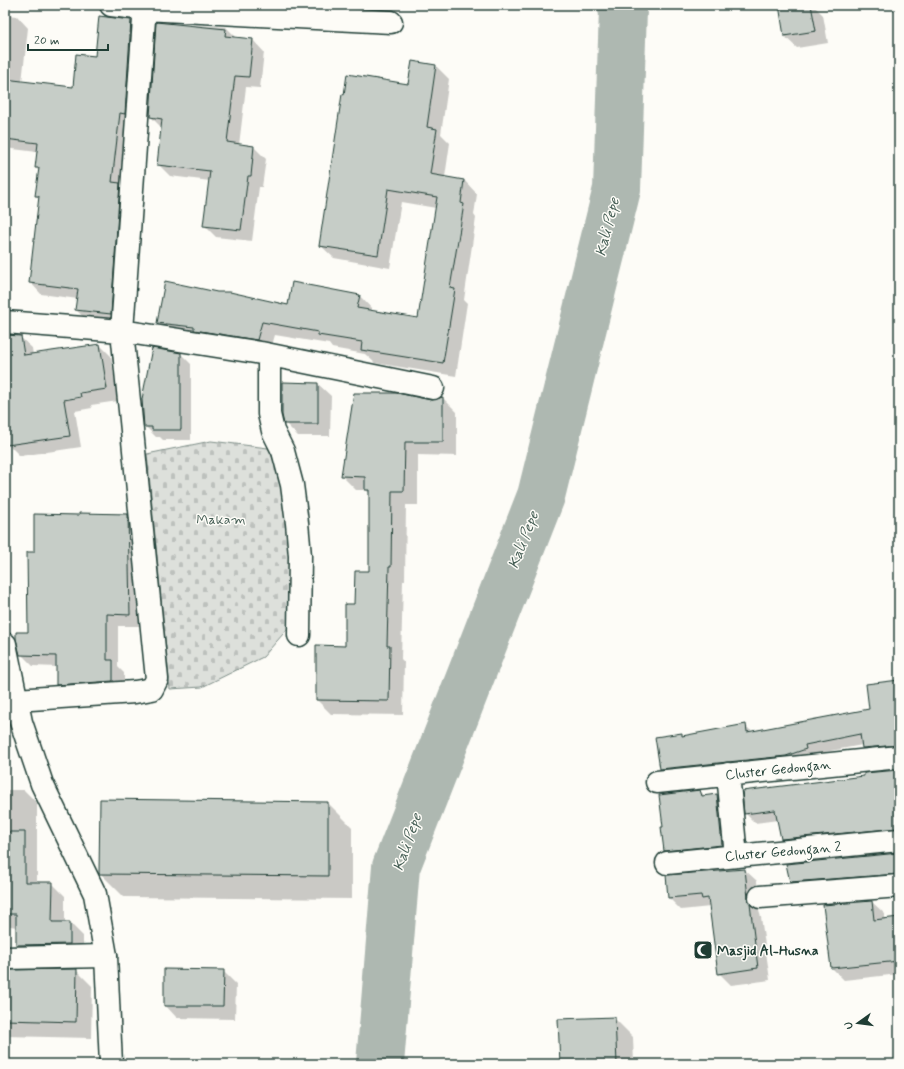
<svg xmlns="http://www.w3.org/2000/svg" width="904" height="1069" font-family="Mynerve,sans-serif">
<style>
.cemetery{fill:url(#cemetery-stones);stroke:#7e8e88}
.shadow{fill:#0003}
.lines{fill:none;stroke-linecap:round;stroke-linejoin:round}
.river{stroke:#aeb8b1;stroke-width:48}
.building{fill:#c6cdc7;stroke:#1f3d34}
.minor-casing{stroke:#1f3d34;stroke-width:25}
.tertiary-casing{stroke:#1f3d34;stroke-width:25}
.minor{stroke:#fdfcf7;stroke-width:22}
.tertiary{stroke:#fdfcf7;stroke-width:22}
.labels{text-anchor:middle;stroke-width:3;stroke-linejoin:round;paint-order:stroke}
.park-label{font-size:14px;fill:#455e55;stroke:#fdfcf7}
.street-label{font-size:14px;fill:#1f3d34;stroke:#fdfcf7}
.poi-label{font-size:14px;font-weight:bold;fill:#1f3d34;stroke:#fdfcf7;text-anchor:start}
.water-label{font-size:15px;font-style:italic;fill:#435c53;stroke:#fdfcf7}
</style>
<defs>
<pattern id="cemetery-stones" width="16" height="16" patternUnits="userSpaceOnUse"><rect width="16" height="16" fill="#dde0db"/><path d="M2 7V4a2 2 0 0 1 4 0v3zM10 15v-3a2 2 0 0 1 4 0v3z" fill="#bdc1bd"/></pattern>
</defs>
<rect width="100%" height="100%" fill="#fdfcf7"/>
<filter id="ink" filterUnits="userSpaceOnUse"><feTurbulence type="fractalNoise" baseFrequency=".025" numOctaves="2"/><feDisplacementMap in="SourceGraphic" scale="8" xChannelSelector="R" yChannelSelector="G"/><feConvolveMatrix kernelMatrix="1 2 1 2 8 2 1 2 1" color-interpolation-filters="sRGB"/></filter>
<g filter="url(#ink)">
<path class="cemetery" d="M211,441l57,7 16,33 4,36 2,109 -27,31 -61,30 -32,2 -23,-235z"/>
<path class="shadow" d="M795,5h18l10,10 5,28 -31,5 -13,-12z
M5,15l12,1 11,12 -6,54 52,6 21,-30 5,-41 31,4 11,11 -20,293 -34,-4 -12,-11 2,-11 -37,-5 -11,-12 9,-83 -3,-3 3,-25 -3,-3 1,-16 -32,-4z
M157,23l69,4 12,12 15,1 11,12 -4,36 -14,-1 -7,58 15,2 12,12 -4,28h-3l-7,54 -36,-4 -12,-12 6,-44 -40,-5 -12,-12 4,-36 -11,-11z
M413,62l23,4 13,13 -8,55 9,9 -5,34 19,3 13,14 -3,21 2,3 -12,82 3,3 -11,73 -81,-13 -10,-9 -33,-6 -3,-4 -54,-9 -5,17 -99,-16 -13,-14 201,-27 13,14v2l47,8 17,-111 -35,-6 -11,66 -56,-10 -14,-13 89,-160z
M5,335l15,2 12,11 1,7 67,-10 11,11 7,45 -27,4 1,3 -17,3 6,36 -61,9 -12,-12 -3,-20z
M181,354l10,10v76h-28l-3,-3h-4l-11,-11z
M283,383l35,1 13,12 -1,40h-32l-13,-13z
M443,398l14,14v44l-39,-1v50h-12l-1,76h-2l-2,78 3,3 -1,53 -72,-1 -14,-14 29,-53 9,-42 15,-33v-78l-4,-4h-10l-14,-14 89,-75z
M127,515l12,11 3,100h-24v41l6,6v19l-56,4 -11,-12v-17l-24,-1 -12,-12 8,-21 6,-80z
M899,681v74l-27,3 -9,-10 -1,-3 -48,9 1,5 -145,19 -9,-9 20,-35 3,2 61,-11 7,7 118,-22z
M899,771v67l-108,10 -9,-9 -4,-19 -23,3 -10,-10 120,-36z
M5,790h19l13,13v80h15l13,13v27h5l13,13v21l-54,1 -12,-13v-18l-7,-1 -5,-5z
M700,791l6,6 11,-2 10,10 5,49 -57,6 -10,-9v-23z
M101,800l227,3 24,24v72l-228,-2 -24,-24z
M899,854v30l-98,7 -10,-9z
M745,870l12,11 2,30 2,6 9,63 -39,5 -12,-12 -9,-66 -29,3 -12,-12 -2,-22z
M872,902l13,12v6l14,-2v56l-55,6 -12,-12z
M76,970l16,16 -1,52 -86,-2v-65z
M223,971l13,13 -1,35 -58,-1 -12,-13z
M614,1018l19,19 1,27h-73z
M699,1058l6,6h-28v-5z"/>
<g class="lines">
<path class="river" d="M380,1064l16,-197 145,-371 76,-307 6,-179 -2,-5"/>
</g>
<path class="building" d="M779,5h32l5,26 -32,5z
M99,16l32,4 -6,94 -5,-1 -8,69 8,1 -9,131 -36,-4 3,-21 -49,-6 10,-87h-4l4,-28h-4l3,-25 -33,-4v-60l68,8 3,-33 19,2z
M156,22l70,7 -1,7 28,3 -4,38 -14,-1 -8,66 27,4 -3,30h-3l-7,54 -38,-4 7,-55 -53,-6 5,-46 -12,-2z
M412,61l24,4 -9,62 10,2 -7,45 34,6 -3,23 3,1 -14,84 5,1 -12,74 -82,-13 1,-8 -44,-7v-3l-56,-10 -5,18 -63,-10v-3l-37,-4 8,-42 52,11h13l58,13 4,-23 68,13 -3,13 61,10 19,-121 -49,-8 -10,66 -59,-9 23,-152 2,1 3,-21 61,10z
M5,335l16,1 3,19 76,-11 7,45 -27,4 1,4 -17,3 6,36 -63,9 -2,-16z
M152,348l29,5v77h-29v-3h-8l-2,-28z
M282,382l36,1v41h-34l-2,-9z
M354,393h43l34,7 12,-3v45h-38l-1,49h-12l-1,76h-2l-2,79h3l-1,55 -73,-1v-55l29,1v-42h9l1,-33h14v-81h-4v-13l-24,-1z
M79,513l49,1 2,101 -23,-1v46h6v21l-57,4v-29l-36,-1 -4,-16v-7h12l-1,-80h7v-38l45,1z
M899,680v65l-37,3 -2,-14 -55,11 1,4 -20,7 -126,13 -5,-32 27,-4v3l64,-12 1,8 122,-23 -3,-25z
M899,770v58l-118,11 -6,-29 -31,4 -2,-23 122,-15v-3z
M700,790l2,6 15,-2 5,51 -58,6 -3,-24h2l-4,-32z
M100,799l228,3v74l-229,-2z
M5,832h20v50h28l-1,40h18v22l-54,1v-31h-11z
M899,853v21l-109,8 -4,-18z
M745,869l3,29 2,6 8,64 -40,6 -10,-76 -6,1 -1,-4 -33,3 -2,-23z
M872,901l2,19 25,-3v44l-68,7 -8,-63z
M77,969l-1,53 -71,-2v-50z
M164,969l60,1 -1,36h-59z
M615,1017l2,47h-57l-2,-45z"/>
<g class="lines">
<defs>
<path id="minor" d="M111,5l34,4 246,13
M5,322l117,9 139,22 172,35
M269,355v59l4,17 10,20 9,34 5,38 3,33 -1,79
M16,700l119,-8 17,-3 5,-10 -35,-348 23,-326
M728,774l8,82
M657,782l242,-25
M667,863l232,-23
M760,897l139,-11
M5,958l101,-2"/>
<path id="tertiary" d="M5,644l16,78 21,62 53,110 11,62 5,108"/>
</defs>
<use href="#minor" class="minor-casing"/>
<use href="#tertiary" class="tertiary-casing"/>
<use href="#minor" class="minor"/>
<use href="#tertiary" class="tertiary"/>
</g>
</g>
<defs>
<symbol id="mosque-square" viewBox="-11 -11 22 22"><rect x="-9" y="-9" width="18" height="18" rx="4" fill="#1f3d34" stroke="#fdfcf7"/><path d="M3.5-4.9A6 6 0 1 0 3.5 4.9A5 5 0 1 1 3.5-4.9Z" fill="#fff"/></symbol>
</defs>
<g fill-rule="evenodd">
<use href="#mosque-square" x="692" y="939" width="22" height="22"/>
</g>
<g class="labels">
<g class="park-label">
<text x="221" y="524">Makam</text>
</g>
<g class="street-label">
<text transform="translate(778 769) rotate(-6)" y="5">Cluster Gedongan</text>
<text transform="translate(783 851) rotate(-5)" y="5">Cluster Gedongan 2</text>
</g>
<g class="poi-label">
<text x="717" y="955">Masjid Al-Husna</text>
</g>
<g class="water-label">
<text transform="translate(607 227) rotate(-76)" y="5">Kali Pepe</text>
<text transform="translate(523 540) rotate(-69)" y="5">Kali Pepe</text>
<text transform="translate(407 842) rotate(-71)" y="5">Kali Pepe</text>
</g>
</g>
<rect width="904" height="1069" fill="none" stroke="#fdfcf7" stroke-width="20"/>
<rect x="10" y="10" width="884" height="1049" fill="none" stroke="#1f3d34" stroke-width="1.5" filter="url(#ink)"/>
<g transform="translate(858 1023) rotate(256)" stroke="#fdfcf7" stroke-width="3" paint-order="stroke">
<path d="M0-3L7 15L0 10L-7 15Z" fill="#1f3d34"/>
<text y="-6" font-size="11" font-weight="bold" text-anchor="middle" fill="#1f3d34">U</text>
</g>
<path d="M28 44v6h80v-6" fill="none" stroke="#1f3d34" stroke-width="2"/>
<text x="34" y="44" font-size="12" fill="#1f3d34" stroke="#fdfcf7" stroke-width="3" paint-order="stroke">20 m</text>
</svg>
